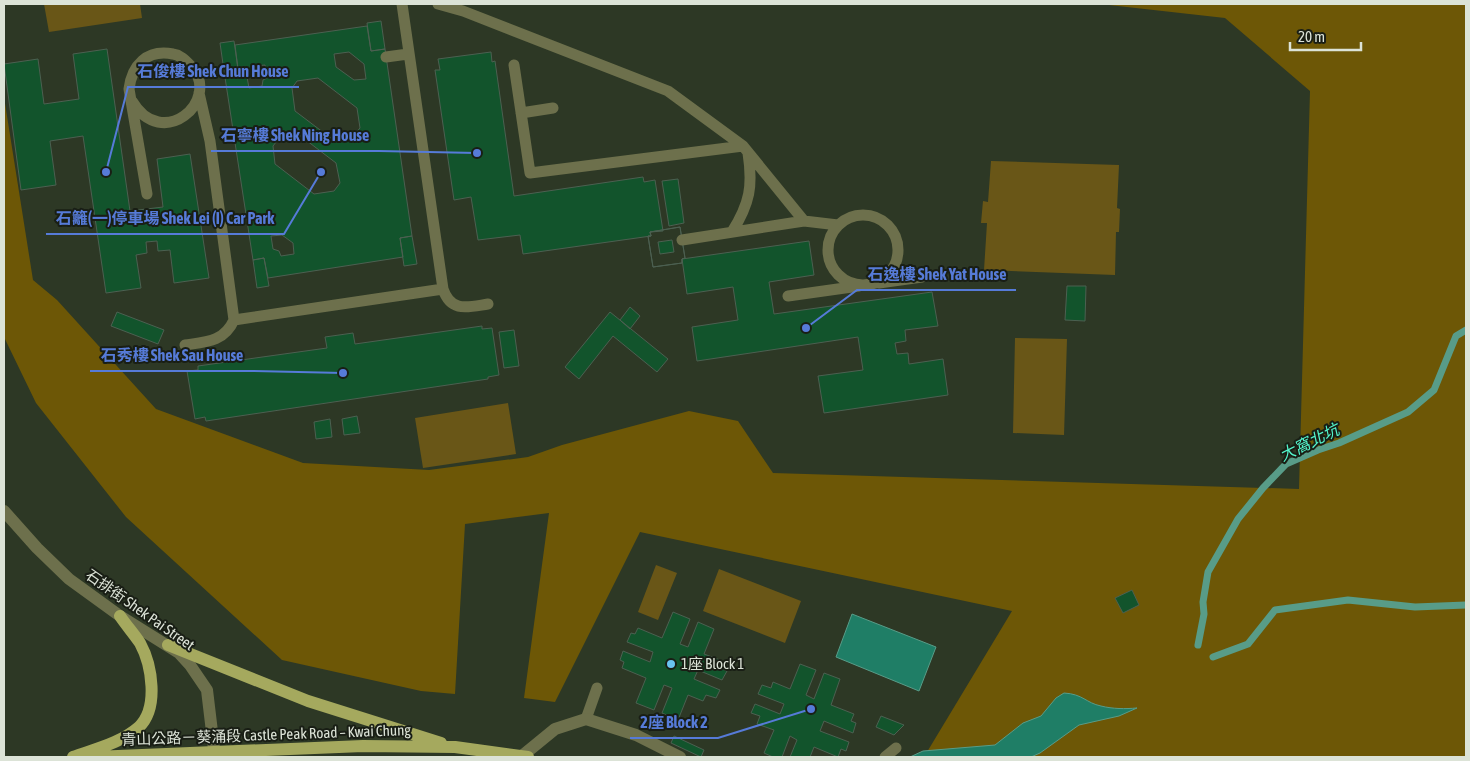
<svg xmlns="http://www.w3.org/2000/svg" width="1470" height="761" font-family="'Asap Condensed','Noto Sans TC',sans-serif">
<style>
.green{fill:#695617}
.forest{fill:#6d5706}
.water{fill:#1f7e66;stroke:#589c88}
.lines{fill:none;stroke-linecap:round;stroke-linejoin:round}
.stream{stroke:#589c88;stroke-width:7}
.building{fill:#12542c;stroke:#4c6051;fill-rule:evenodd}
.service{stroke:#6d704c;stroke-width:11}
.minor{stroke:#6d704c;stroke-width:12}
.tertiary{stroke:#6d704c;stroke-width:12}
.primary{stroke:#a5a95e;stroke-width:12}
.poi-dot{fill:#6ac3f1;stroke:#191e15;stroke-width:2}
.labels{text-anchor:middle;stroke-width:4;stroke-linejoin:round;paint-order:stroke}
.street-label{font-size:15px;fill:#dce3d7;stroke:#191e15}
.poi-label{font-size:15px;fill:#dce3d7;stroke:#191e15;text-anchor:start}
.water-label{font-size:16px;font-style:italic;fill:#54f5cc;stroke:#191e15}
.leader{fill:none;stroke:#567bd8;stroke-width:2}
.callout-dot{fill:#567bd8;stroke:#191e15;stroke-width:2}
.callout-label{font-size:16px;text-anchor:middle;font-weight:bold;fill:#567bd8;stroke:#191e15;stroke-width:4;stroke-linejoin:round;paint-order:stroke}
</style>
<rect width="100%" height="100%" fill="#2d3825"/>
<path class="green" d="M44,4h96l2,14 -93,14z
M991,161l128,4 -2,43 3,1 -1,23h-3l-1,43 -131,-5 3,-47h-6l2,-22 5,1z
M1015,338l52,1 -3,96 -51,-2z
M508,403l8,51 -93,14 -8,-50z
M656,565l21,8 -19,47 -20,-8z
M719,569l82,32 -16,42 -82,-32z"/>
<path class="forest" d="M1100,4h366v753h-542l88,-146 -372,-79 -85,170 -31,-4 25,-185 -84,11 -10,170 -34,-3 -139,-31 -156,-143 -90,-114 -32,-66v-240l29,183 24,20 99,109 147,54 126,7 99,-13 34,-12 127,-34 49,10 35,52 526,16 11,-398 -85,-73z"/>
<path class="water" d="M852,614l84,33 -17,44 -83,-34z
M1064,693c19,1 22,10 37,13 12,3 24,3 36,2l-18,8 -40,9 -39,28 -9,4h-121l13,-6 72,-6 28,-22 18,-7 15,-18z"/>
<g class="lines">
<path class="stream" d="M1198,645l6,-31 -1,-12 5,-30 30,-53 25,-31 23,-24 32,-14 21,-7 69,-31 26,-22 22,-54 10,-6
M1213,657l35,-13 27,-34 73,-10 67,7 51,-2"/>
</g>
<path class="building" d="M381,21l4,28 -14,2 -4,-28z
M367,26l4,25 14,-2 27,187 -12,2 3,19 -135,21 -4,-20 -11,2 -29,-189 14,-2 -3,-24z
M234,41l4,28 -14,2 -4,-28z
M107,49l23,162 33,-4 -6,-48 33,-5 19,124 -35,5 -4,-33 -12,1 -1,-10 -11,1 1,11 -11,2 5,33 -35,5 -23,-157 -33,5 6,44 -35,5 -17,-126 34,-5 6,45 35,-5 -6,-45z
M349,52l15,12 2,15 -12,1 -18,-13 -2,-13z
M491,52l1,10 3,-1 19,135 129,-19 1,5 11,-2 8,51 -13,1 1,4 -128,18 -3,-19 -42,5 -7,-43 -17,3 -19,-130h5l-2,-11z
M265,65l2,13 -4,2 -1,6 -13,2 -2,-11 8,-11z
M318,78l39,30 3,20 -7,8 -21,3 -37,-28 -3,-23 5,-7z
M298,134l38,29 4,20 -6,8 -20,3 -39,-30 -2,-18 7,-9z
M678,179l6,44 -15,3 -7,-45z
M680,227l5,31 -3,1v4l-29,4 -5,-31h3l-1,-4zM672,240l2,12 -14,2 -2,-12z
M680,227l5,31 -3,1v4l-29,4 -5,-31h3l-1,-4z
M282,235l11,8 1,11 -13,2 -2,-5 -6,-2 -2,-13z
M412,236l5,28 -13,2 -4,-28z
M809,241l5,34 -45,7 5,32 158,-22 6,34 -33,4 1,11 -11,2 2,11 11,-1 1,11 34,-5 5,36 -124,18 -6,-37 45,-6 -5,-33 -161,24 -5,-34 46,-7 -5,-33 -46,7 -5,-35z
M264,258l5,28 -12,2 -4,-28z
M1067,286h19l-1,35 -20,-1z
M630,307l10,9 -10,13 -10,-9z
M117,312l47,18 -6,14 -47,-18z
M610,312l58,47 -11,13 -44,-36 -34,43 -14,-12z
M482,326v3l10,-1 7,47 -11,2v2l-282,42 -1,-4 -10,2 -8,-48 11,-1v-4l129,-18 -2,-11 28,-4 2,11z
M514,330l5,36 -15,2 -5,-36z
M357,416l3,17 -16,2 -2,-16z
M330,419l2,18 -16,2 -2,-17z
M1132,590l7,15 -16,8 -8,-15z
M673,612l17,7 -10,25 8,3 10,-25 16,7 -10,25 16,6 -3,7 10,4 -5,9 -24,-10 -4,9 26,11 -4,8 -10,-3 -3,6 -15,-6 -10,25 -16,-7 10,-25 -8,-3 -10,25 -18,-7 10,-25 -24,-10 2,-6 -4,-2 3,-9 27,11 3,-10 -26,-10 4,-9 4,1 3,-6 24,10z
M800,664l16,6 -10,25 8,4 10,-26 16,6 -9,26 23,9 -3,7 5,2 -3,10 -29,-12 -4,10 29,11 -3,9 -5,-2 -3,8 -24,-10 -4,10h-20l7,-17 -7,-4 -8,21h-9l-9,-4 10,-23 -17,-6 3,-8 -9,-3 4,-9 25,10 4,-10 -26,-10 4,-9 9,3 2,-6 17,7z
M881,716l23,9 -10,10 -18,-8z
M674,736l30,14 -3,7 -30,-14z"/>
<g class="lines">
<path class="service" d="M402,4l41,285
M438,4l25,7 205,80 75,55 61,75 34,4
M386,57l22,-3
M514,65l16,108 213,-27
M132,101c30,51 89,0 60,-34 -6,-6 -11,-12 -19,-13 -26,-5 -41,11 -44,35l18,105
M521,113l32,-5
M828 250a35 35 0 1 1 70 0a35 35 0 1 1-70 0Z
M732,232c18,-29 21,-46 16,-79
M682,240l122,-19
M879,283l43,-6
M788,296l71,-10
M234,320l209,-31c8,24 25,18 45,15
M185,345c21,-3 39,-3 49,-25l-24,-179 -11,-48
M586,719l11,-31
M885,757l11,-9"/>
<path class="minor" d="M522,756l33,-27 31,-10 50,16 44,22"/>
<path class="tertiary" d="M4,511l33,37 32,31 51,37 59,37 11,12 17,25 8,67"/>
<path class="primary" d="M168,645l140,56 133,42
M73,757c22,-8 48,-14 66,-30 20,-19 13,-62 1,-84 -6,-9 -14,-18 -20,-27
M94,757l269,-11 92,1 73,10"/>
</g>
<circle class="poi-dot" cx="671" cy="664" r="5"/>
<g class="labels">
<g class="street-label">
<text transform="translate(140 610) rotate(35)" y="5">石排街 Shek Pai Street</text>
<text transform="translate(266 735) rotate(-2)" y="5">青山公路－葵涌段 Castle Peak Road – Kwai Chung</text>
</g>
<g class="poi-label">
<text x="681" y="669">1座 Block 1</text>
</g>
<g class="water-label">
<text transform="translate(1309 442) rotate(-26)" y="6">大窩北坑</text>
</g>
</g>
<path class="leader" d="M106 172L128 87H299M477 153L379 151H211M321 172L284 234H46M806 328L857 290H1016M343 373L253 371H90M811 709L718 738H630"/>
<g class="callout-dot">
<circle cx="106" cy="172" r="5"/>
<circle cx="477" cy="153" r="5"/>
<circle cx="321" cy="172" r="5"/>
<circle cx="806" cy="328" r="5"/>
<circle cx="343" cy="373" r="5"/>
<circle cx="811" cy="709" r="5"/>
</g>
<g class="callout-label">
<text x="213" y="77">石俊樓 Shek Chun House</text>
<text x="295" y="141">石寧樓 Shek Ning House</text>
<text x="165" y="224">石籬(一)停車場 Shek Lei (I) Car Park</text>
<text x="937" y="280">石逸樓 Shek Yat House</text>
<text x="172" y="361">石秀樓 Shek Sau House</text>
<text x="674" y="728">2座 Block 2</text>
</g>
<rect width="1470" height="761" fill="none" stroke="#dce3d7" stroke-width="10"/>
<path d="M1290 42v8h71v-8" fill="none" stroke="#dce3d7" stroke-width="2.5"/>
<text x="1298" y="42" font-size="15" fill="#dce3d7" stroke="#191e15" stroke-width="4" paint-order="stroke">20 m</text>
</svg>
